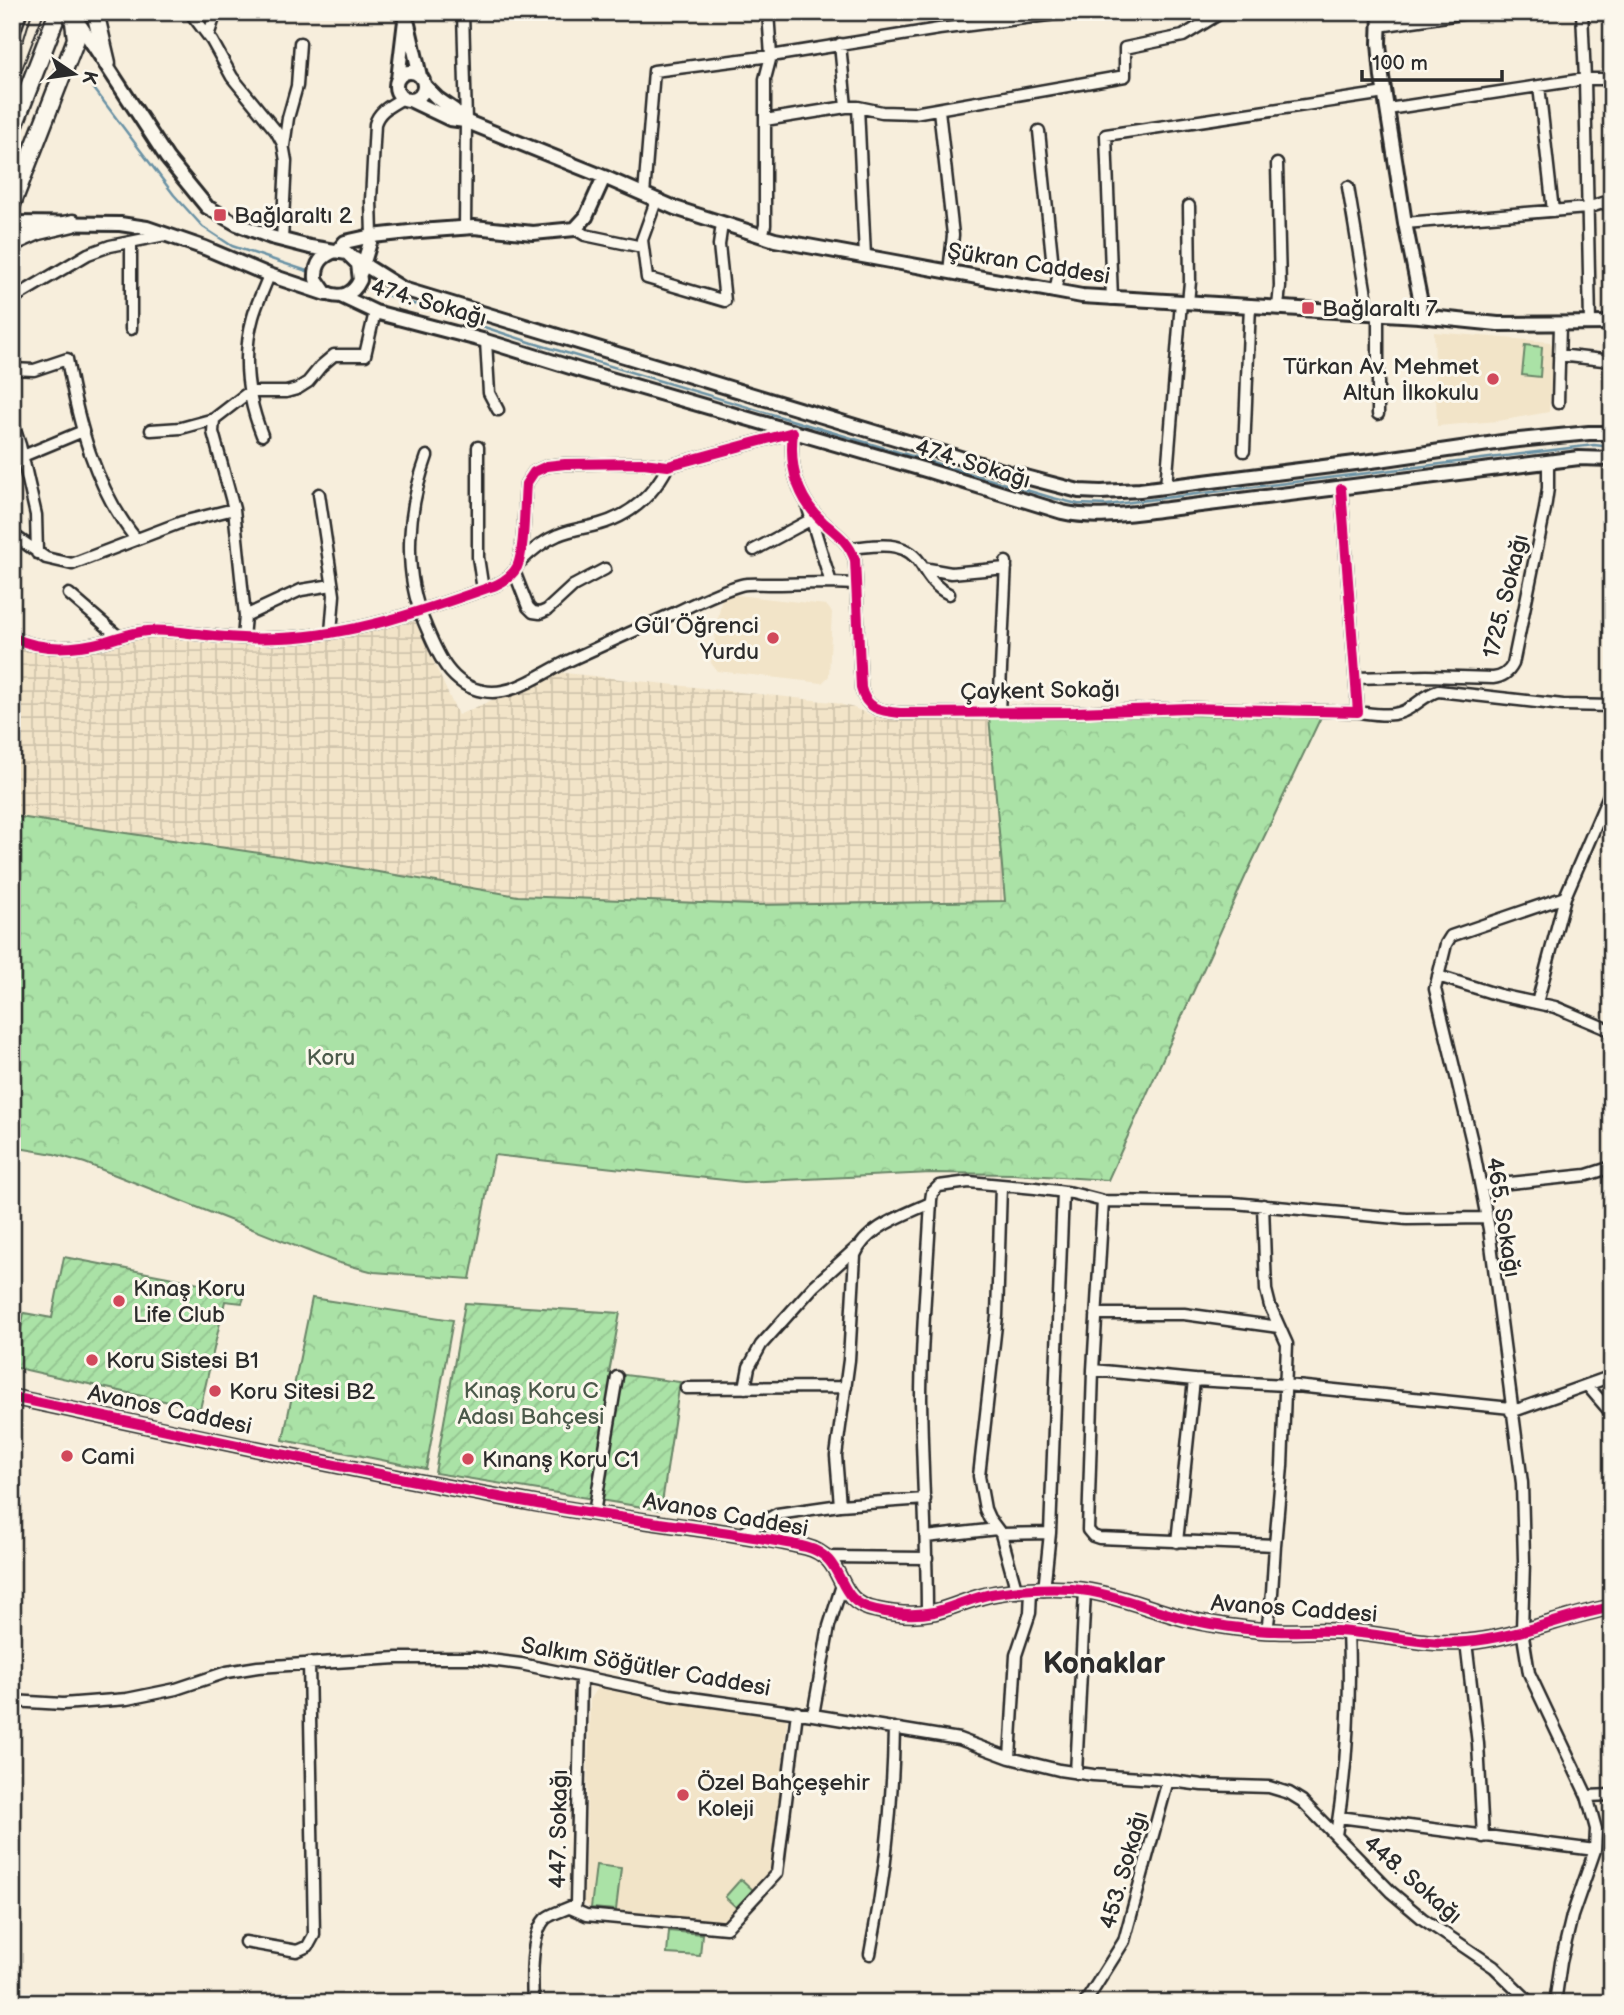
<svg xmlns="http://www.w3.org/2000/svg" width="1624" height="2015" font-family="'Balsamiq Sans',sans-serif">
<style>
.built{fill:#f2e4c8}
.industrial{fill:url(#industrial-grid)}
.forest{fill:url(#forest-crowns);stroke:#6a8668;stroke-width:2}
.garden{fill:url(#garden-furrows);stroke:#6a8668;stroke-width:2}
.pitch{fill:#aae2a6;stroke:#6a8668;stroke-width:2}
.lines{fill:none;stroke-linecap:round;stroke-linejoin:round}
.stream{stroke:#6b92a5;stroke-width:2.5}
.minor-casing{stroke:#2b2b2b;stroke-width:15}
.tertiary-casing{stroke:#2b2b2b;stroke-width:18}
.primary-casing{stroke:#2b2b2b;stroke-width:21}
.minor{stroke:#fbf7ec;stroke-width:10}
.tertiary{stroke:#fbf7ec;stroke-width:12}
.primary{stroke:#fbf7ec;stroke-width:16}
.tram{stroke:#2b2b2b;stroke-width:2}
.cycleway-casing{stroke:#fbf7ec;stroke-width:15}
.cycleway{stroke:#d6006c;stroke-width:10}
.poi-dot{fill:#d1495b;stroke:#fbf7ec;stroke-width:2.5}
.labels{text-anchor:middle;stroke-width:6;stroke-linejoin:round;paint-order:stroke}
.poi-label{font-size:23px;fill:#2b2b2b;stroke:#fbf7ec;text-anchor:start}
.street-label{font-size:23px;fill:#2b2b2b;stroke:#fbf7ec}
.park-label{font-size:23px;fill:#4b594a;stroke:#fbf7ec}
.district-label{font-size:30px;font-weight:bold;fill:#2b2b2b;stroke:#fbf7ec}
</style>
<defs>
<pattern id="industrial-grid" width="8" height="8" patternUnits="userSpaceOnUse" patternTransform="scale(1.75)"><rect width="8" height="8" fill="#f2e4c8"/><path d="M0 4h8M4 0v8" fill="none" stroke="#d0c4ac"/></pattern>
<pattern id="forest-crowns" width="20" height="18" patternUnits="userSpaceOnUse" patternTransform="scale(1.75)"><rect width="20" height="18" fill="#aae2a6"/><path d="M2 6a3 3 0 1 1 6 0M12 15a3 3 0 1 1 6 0" fill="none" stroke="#92c28f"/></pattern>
<pattern id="garden-furrows" width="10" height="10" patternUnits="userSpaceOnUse" patternTransform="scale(1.75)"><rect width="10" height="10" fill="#aae2a6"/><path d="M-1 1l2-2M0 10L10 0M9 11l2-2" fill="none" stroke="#92c28f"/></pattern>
</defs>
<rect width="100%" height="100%" fill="#f7eedc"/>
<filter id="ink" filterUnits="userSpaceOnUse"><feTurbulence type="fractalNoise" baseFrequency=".0143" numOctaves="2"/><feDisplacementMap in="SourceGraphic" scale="14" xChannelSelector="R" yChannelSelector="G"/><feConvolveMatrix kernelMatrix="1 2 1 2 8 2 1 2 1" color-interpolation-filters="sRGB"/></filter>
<g filter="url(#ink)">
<path class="built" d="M1434,332l116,10 3,4 -4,66 -51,9 -61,5z
M728,594l98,11 6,7 -3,64 -7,7 -105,-12 -6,-8 10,-62z
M598,1688l182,26 7,6 -15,150 -46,51 -135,-13 -7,-6 6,-202z"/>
<path class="industrial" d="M415,621l43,94 98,-43 276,30 22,6 21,9 114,-1 16,185 -252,4 -235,-9 -192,-33 -314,-47v-169l26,5 21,2 20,-3 47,-12 25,-2 71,8h68l51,-6z"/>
<path class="forest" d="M1109,714l212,3 -75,158 -138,305 -95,-6 -82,-1 -188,9 -249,-27 -24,124 -96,-7 -38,-10 -251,-99 -31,-9 -42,-7v-331l314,47 192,33 235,9 252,-4 -16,-185z
M312,1298l141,22 -27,149 -143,-29z"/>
<path class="garden" d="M64,1257l182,35 -4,11 -17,-2 -25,108 -187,-42 11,-54 28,5z
M465,1303l155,10 -11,60 71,9 -19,128 -226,-37z"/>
<path class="pitch" d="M1525,345l17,2 -2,30 -18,-2z
M596,1865l25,3 -5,42 -25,-2z
M741,1879l12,11 -16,18 -12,-11z
M669,1931l33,3 -2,22 -33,-2z"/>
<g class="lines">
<path class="stream" d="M86,78l88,117 29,32 29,19 78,26
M368,289l165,54 520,155 25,6 29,1 487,-60 18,2"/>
<defs>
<path id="minor" d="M190,12l22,29 20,36 44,54 7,13 3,17 -4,79
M463,12l3,109 -1,106
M768,12l3,44 168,-27 133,-17
M985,12l4,11
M1582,12l3,67 5,244
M1379,26l95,-14
M208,36l8,-24
M840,44l6,63h12l24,5 32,1 211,-37v-28l58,-12 39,-24
M1539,86l14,125
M858,107l7,149
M1388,109l197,-30h27
M939,110l14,125 -4,37
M765,120l81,-13
M1039,131l13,126 6,20 -3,15
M284,146l4,-28 9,-32 3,-43
M1277,164l3,122 -2,21
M1348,187l21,126
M644,195l10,-124 117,-15 -6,23v146l-3,11
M656,201l-14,39 5,38 78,23 -6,-56 3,-21
M1405,223l182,-15 25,-8
M575,229l10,6 57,12
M372,236l-1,-36 4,-76c4,-14 17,-19 28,-26
M131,242v87
M12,299l76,-45 22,-8 55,-11
M1112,299l-6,-164 279,-42
M1188,302l2,-20 -1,-76
M486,341l3,52 9,17
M1559,355l53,6
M12,369l22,1 33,-11c11,64 28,129 69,180
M1558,403l2,-79
M1378,414v-101
M12,421l8,24 16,70 1,38
M151,430l30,-2 33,-9
M262,435c-15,-38 -20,-79 -9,-118 4,-15 11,-28 16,-42
M478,447v110l5,33
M1244,451l6,-146
M23,456l60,-25
M427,456c-19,52 -25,113 -3,166 12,28 24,63 59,69 29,6 58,-17 83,-29 37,-17 74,-34 111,-50 21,-10 42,-21 64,-27 8,-2 18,-1 27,-1 21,0 42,-1 63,-1
M1166,487l15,-185
M319,494l15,101 -3,38
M808,508l23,75 25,1
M12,534l34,24 26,6 110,-42 52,-13
M850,548c27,-2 56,-10 72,18 7,12 14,22 27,28
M754,550l58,-31
M519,563c12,-12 24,-22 39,-28 14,-6 28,-7 42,-11 31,-9 54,-30 68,-58
M923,568l28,5 55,-5
M514,571l14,36 5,5 7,1 7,-3 26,-24 32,-17
M69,594l50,43
M245,616l56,-26 31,-5
M12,637c30,15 63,12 94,4 14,-4 27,-9 41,-10 20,-2 39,2 59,4 24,3 49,4 74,3 76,-3 145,-28 216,-53 9,-4 16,-9 21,-18 8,-17 7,-62 9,-83l8,-12 13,-6 18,-2 78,-1 25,3 125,-34c-4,34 4,66 30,90 14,12 26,20 32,38l6,128c5,21 19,23 39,25l176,-1 112,-4 170,4 -17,-223
M243,638l2,-22 -11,-107 -21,-77 1,-13 35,-27h37l11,-3 11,-7 13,-16 13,-11h31l10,-43
M1356,678l71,-2 66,2c10,-1 16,-6 20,-14l32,-155 3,-21v-26
M999,712l7,-150
M1358,712c17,2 35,6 50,-3 11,-6 17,-14 30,-18l125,14 49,1
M1438,976l61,19 56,12 57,24
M1537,1003l28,-106 47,-109
M1001,1186l-4,130 -18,160 6,33 4,9 12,16 16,58
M1481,1186l106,-11 25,-8
M1103,1201l-10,169 -5,160 5,6 6,2 176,7
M1263,1205l3,85 4,16 17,38 -5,122 -7,79 -3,48 -5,38
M1096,1314h88l95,13
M1093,1370l101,10 92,5 225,23
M1587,1385l25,29
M686,1388l160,-1
M745,1388l4,-21 12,-22 53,-59 42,-38
M1511,1412l101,-36
M840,1505l-4,-49 13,-96 6,-105c11,-28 50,-40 75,-52
M594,1513l23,-136
M1001,1534l49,-1
M739,1535l38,-21 63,-9 85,-6
M926,1537l71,-8
M1177,1542l17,-162
M826,1557l101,1
M1044,1590l6,-57 13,-341
M927,1613c0,-71 -5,-143 -6,-214 0,-66 7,-133 10,-199l1,-7 7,-7 30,-4 66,6 37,5 31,8 131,2 173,16 80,-1
M1466,1642l12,102 5,93
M12,1701l51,3 64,-5 49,-10 51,-17 31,-5 139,-9h78l46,6 149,31 143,20 146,24 51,19 49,12 34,5 63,4 46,6 67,2 20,6 13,8 89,91 32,27 71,48 37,36
M813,1715l16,-89 13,-41
M1010,1758l6,-103 14,-42 1,-22
M1076,1773l9,-182
M1587,1796l25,-1
M1339,1817l256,33
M1336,1835c11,-68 15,-135 12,-204
M570,1908l16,7 140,13 51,-55 20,-161
M245,1942l52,9 11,-5 6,-11 -5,-272
M870,1954c15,-75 23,-149 24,-226
M533,2003c-1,-22 -3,-67 12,-84 8,-7 22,-9 31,-15l5,-227
M1085,2003l39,-62 44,-161
M1555,2003l6,-41 11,-46 23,-66 1,-21 -9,-33 -58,-123 -7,-43 2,-69 -2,-78 -33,-254 -17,-87 -37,-153 11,-45 5,-8 114,-39"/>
<path id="tertiary" d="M1380,12l-1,31 3,34 23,146 15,75 -1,18
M73,14l94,144 40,49 30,17 34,13 39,10 37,6 11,11 2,16c-7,15 -20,20 -35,12l-9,-13c-1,-15 6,-24 20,-28
M408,24l12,52
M396 86a14 14 0 1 1 28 0a14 14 0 1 1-28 0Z
M398,79l8,-67
M424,85l14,14 16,11 11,11
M410,100l40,19 15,2 139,56
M12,223l108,1 27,4 58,20 64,27 57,19
M338,251l7,-9 27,-6 47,-5 55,-4 59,6 42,-4 11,-12 18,-40 71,31 100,32 307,56 337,20 79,8 114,-1
M355,259l48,30 607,184 69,18 22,1 39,-2 239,-30 130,-19 80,-8h23
M361,272l11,-36
M341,296l34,16 111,29 97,30 346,100 133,41c35,8 71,1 106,-3l411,-51 33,1
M12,1397c177,38 353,76 531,108 57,10 115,18 173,26 30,5 61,9 90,16 43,11 26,55 70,63 18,4 39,6 58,2 21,-5 41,-16 63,-19 24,-4 52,-5 75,-4 49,4 96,30 146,36 19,3 38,6 58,6 25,1 49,-2 74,1 39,3 77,14 116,10 50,-4 97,-26 146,-35"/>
<path id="primary" d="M95,12l12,51
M12,29l6,-17
M12,131l46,-119
M12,204l64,-165 -2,-17 -4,-10
M12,243l27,-12 34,-8"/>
</defs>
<use href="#minor" class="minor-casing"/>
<use href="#tertiary" class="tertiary-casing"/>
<use href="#primary" class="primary-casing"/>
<use href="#minor" class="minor"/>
<use href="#tertiary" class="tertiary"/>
<use href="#primary" class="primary"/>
<path class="tram" d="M23,42l9,-30
M12,95l32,-83"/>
<defs>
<path id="cycleway" d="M12,637c30,15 63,12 94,4 14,-4 27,-9 41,-10 20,-2 39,2 59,4 24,3 49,4 74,3 76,-3 145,-28 216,-53 9,-4 16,-9 21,-18 8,-17 7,-62 9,-83l8,-12 13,-6 18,-2 78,-1 25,3 125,-34c-4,34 4,66 30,90 14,12 26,20 32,38l6,128c5,21 19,23 39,25l176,-1 112,-4 170,4 -17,-223
M12,1397c177,38 353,76 531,108 57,10 115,18 173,26 30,5 61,9 90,16 43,11 26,55 70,63 18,4 39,6 58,2 21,-5 41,-16 63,-19 24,-4 52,-5 75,-4 49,4 96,30 146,36 19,3 38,6 58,6 25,1 49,-2 74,1 39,3 77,14 116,10 50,-4 97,-26 146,-35"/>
</defs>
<use href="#cycleway" class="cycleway-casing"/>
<use href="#cycleway" class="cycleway"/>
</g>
</g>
<g class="poi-dot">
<rect x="213" y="208" width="14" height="14" rx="3.5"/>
<rect x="1301" y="301" width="14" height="14" rx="3.5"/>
<circle cx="1493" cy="379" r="7"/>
<circle cx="773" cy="638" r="7"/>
<circle cx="119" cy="1301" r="7"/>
<circle cx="92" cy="1360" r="7"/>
<circle cx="215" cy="1391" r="7"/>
<circle cx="67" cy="1456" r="7"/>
<circle cx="468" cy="1459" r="7"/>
<circle cx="683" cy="1795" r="7"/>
</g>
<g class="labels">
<g class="poi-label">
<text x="234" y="223">Bağlaraltı 2</text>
<text x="1322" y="316">Bağlaraltı 7</text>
<text x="1479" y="374" text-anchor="end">Türkan Av. Mehmet<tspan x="1479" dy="26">Altun İlkokulu</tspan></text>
<text x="759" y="633" text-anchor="end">Gül Öğrenci<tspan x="759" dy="26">Yurdu</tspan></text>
<text x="133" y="1296">Kınaş Koru<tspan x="133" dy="26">Life Club</tspan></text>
<text x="106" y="1368">Koru Sistesi B1</text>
<text x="229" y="1399">Koru Sitesi B2</text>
<text x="81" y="1464">Cami</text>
<text x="482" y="1467">Kınanş Koru C1</text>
<text x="697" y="1790">Özel Bahçeşehir<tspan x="697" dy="26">Koleji</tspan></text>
</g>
<g class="street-label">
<text transform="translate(1029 263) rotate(9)" y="8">Şükran Caddesi</text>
<text transform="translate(429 302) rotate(16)" y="8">474. Sokağı</text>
<text transform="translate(973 463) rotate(17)" y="8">474. Sokağı</text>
<text transform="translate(1505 596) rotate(-76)" y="8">1725. Sokağı</text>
<text transform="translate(1040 690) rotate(-1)" y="8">Çaykent Sokağı</text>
<text transform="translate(1504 1217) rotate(81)" y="8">465. Sokağı</text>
<text transform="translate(170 1409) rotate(12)" y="8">Avanos Caddesi</text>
<text transform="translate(726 1514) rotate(10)" y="8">Avanos Caddesi</text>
<text transform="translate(1294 1608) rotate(4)" y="8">Avanos Caddesi</text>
<text transform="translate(646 1666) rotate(10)" y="8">Salkım Söğütler Caddesi</text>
<text transform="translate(558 1829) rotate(-89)" y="8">447. Sokağı</text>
<text transform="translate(1123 1870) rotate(-74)" y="8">453. Sokağı</text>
<text transform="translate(1413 1879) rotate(41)" y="8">448. Sokağı</text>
</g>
<g class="park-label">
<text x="331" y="1065">Koru</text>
<text x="531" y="1398">Kınaş Koru C<tspan x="531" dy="26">Adası Bahçesi</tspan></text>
</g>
<g class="district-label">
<text x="1104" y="1673">Konaklar</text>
</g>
</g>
<rect width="1624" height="2015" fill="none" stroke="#fbf7ec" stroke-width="42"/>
<rect x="21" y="21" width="1582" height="1973" fill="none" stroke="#2b2b2b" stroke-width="2.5" filter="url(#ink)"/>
<g transform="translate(74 74) rotate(103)" stroke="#fbf7ec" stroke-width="5" paint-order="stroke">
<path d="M0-5L12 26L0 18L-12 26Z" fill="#2b2b2b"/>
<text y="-10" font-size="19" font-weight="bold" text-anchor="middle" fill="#2b2b2b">K</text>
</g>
<path d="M1362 70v10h140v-10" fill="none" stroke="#2b2b2b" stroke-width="3.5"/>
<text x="1372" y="70" font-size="21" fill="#2b2b2b" stroke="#fbf7ec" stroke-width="5" paint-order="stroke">100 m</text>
</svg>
